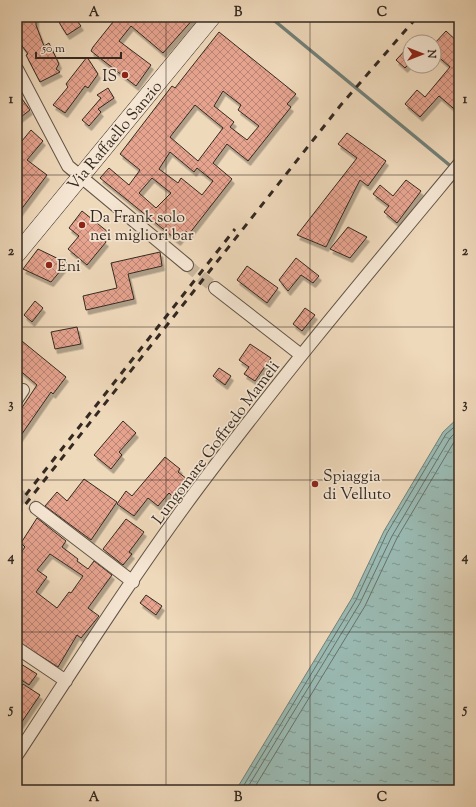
<svg xmlns="http://www.w3.org/2000/svg" width="476" height="807" font-family="'Sorts Mill Goudy',serif">
<style>
.water{fill:url(#water-ripples);stroke:#718079}
.lines{fill:none;stroke-linecap:round;stroke-linejoin:round}
.shore{stroke:#66726a;stroke-width:1}
.stream{stroke:#718079;stroke-width:3.5}
.building{fill:url(#building-cross-hatch);stroke:#332921;fill-rule:evenodd;filter:url(#shadow)}
.minor-tunnel{stroke:#c9b69c;stroke-width:12;stroke-dasharray:12 6;stroke-linecap:butt}
.minor-casing{stroke:#625548;stroke-width:14}
.secondary-casing{stroke:#332921;stroke-width:18}
.minor{stroke:#f5e6d3;stroke-width:12}
.secondary{stroke:#f5e6d3;stroke-width:17}
.rail{stroke:#332921;stroke-width:3;stroke-dasharray:7 7;stroke-linecap:butt}
.grid{fill:none;stroke:#332921;stroke-width:1;stroke-opacity:0.55}
.poi-dot{fill:#8f2418;stroke:#f5e6d3;stroke-width:1.5}
.labels{text-anchor:middle;stroke-width:3.5;stroke-linejoin:round;paint-order:stroke}
.poi-label{font-size:16px;fill:#332921;stroke:#f5e6d3;text-anchor:start}
.street-label{font-size:16px;fill:#332921;stroke:#f5e6d3}
.neatline{fill:none;stroke:#332921;stroke-width:1.5}
.grid-label{font-size:13px;text-anchor:middle;font-weight:bold;fill:#332921}
</style>
<defs>
<pattern id="water-ripples" width="26" height="14" patternUnits="userSpaceOnUse"><rect width="26" height="14" fill="#9abab3"/><path d="M2 4q2-2 4 0t4 0M15 11q2-2 4 0t4 0" fill="none" stroke="#7e9791"/></pattern>
<pattern id="building-cross-hatch" width="8" height="8" patternUnits="userSpaceOnUse"><rect width="8" height="8" fill="#e6a38e"/><path d="M0 0l8 8M0 8l8-8" fill="none" stroke="#bb8574"/></pattern>
<filter id="shadow"><feDropShadow dx="2.5" dy="4.5" stdDeviation="0" flood-color="#0004"/></filter>
</defs>
<rect width="100%" height="100%" fill="#efd9bb"/>
<filter id="stains"><feTurbulence type="fractalNoise" baseFrequency=".005" numOctaves="4"/><feColorMatrix values="0 0 0 0 .2 0 0 0 0 .09 0 0 0 0 .02 0 0 0 .5 -.17"/></filter>
<radialGradient id="worn" r=".72"><stop offset=".6" stop-color="#630" stop-opacity="0"/><stop offset="1" stop-color="#630" stop-opacity=".3"/></radialGradient>
<path class="water" d="M459,417v373h-223l116,-192 32,-67 59,-99z"/>
<g class="lines">
<path class="shore" d="M241,790l115,-190 31,-67 59,-99 13,-11
M246,790l114,-187 32,-67 58,-98 9,-9
M253,790l112,-184 32,-68 57,-96 5,-5"/>
<path class="stream" d="M270,17l183,151"/>
</g>
<path class="building" d="M17,17h19v8l8,21 5,-3 10,21 -3,5 4,3 -20,10 -14,-27 2,-1 -11,-15z
M58,17h16l7,9 -14,9 -7,-11z
M117,17h78l-32,36 -32,-27 -12,15 32,24 -15,21 -45,-35 2,-4z
M446,31l13,12v70l-20,-17 -19,21 -15,-13 12,-14 8,7 25,-30 -16,-14v-9z
M219,32l77,62 -9,10 4,3 -43,54 -21,-17 -14,19 19,16 -43,55 -3,-3 -8,10 -78,-63 9,-10 20,17 11,-15 -20,-16 52,-68 3,2zM223,91l18,14 -3,5 21,16 -12,14 -17,-13 4,-5 -20,-16zM195,105l28,23 -25,33 -28,-24zM170,152l24,20 3,-4 16,13 -11,14 -21,-17 -3,5 -19,-14zM152,178l19,15 -15,15 -17,-15z
M410,45v18l-5,5 -9,-8z
M87,57l11,17 -10,14 -3,-2 -20,27 -12,-8 15,-18 -2,-3z
M108,88l6,10 -16,11 3,3 -12,14 -7,-6 19,-22 -4,-3z
M17,92l13,18 -13,10z
M31,130l12,11 -16,19 20,15 -30,40v-68z
M347,133l39,28 -18,25 -8,-6 -34,67 -29,-12 60,-77 -19,-14z
M406,180l15,11 -24,32 -13,-11 5,-6 -16,-12 7,-9 13,11z
M82,211l26,21 -6,7 4,3 -19,23 -19,-16 11,-13 -10,-8z
M348,227l19,10 -17,21 -20,-9z
M38,249l29,14 -16,19 -28,-13z
M160,252l2,14 -34,8 6,25 -48,11 -3,-14 34,-8 -6,-25z
M296,258l23,18 -6,7 -12,-8 -13,16 -9,-11z
M247,266l31,22 -11,15 -30,-23z
M35,301l8,7 -11,14 -8,-7z
M305,308l10,7 -13,16 -9,-7z
M77,327l4,17 -26,5 -4,-17z
M17,337l49,40 -13,17 -2,-2 -34,49v-26l20,-30 -20,-17z
M250,344l21,14 -16,23 -11,-7 5,-7 -10,-7z
M219,368l12,8 -6,9 -12,-9z
M123,421l13,12 -17,19 3,3 -11,14 -17,-14z
M165,457l15,12 -2,3 9,7 -15,17 -3,-3 -11,13 -10,-8 -14,18 -17,-12 9,-13 6,5z
M84,479l33,23 -26,38 -46,-34 12,-14 10,9z
M37,518l29,23 -4,6 16,12 -1,2 11,8 6,-8 18,14 -24,33 11,8 -18,22 -4,-3 -19,32 -41,-26v-83l8,-11 -4,-4zM50,554l33,22 -12,17 -2,-1 -12,16 -21,-16 11,-15 -10,-7z
M126,519l18,13 -15,20 3,2 -9,11 -20,-16z
M146,595l16,11 -6,9 -16,-12z
M21,664l16,10 -8,11 -12,-8v-7z
M23,684l17,11 -23,34v-35z"/>
<g class="lines">
<path class="minor-tunnel" d="M187,265l28,23
M17,493l19,15"/>
<defs>
<path id="minor" d="M17,69l51,97 119,99
M215,288l86,67
M17,399l6,-9
M36,508l97,74
M17,648l49,33
M17,755c59,-90 117,-181 181,-267 83,-111 172,-217 261,-324"/>
<path id="secondary" d="M17,254l195,-237"/>
</defs>
<use href="#minor" class="minor-casing"/>
<use href="#secondary" class="secondary-casing"/>
<use href="#minor" class="minor"/>
<use href="#secondary" class="secondary"/>
<path class="rail" d="M17,506l218,-277
M17,515l323,-409 77,-89"/>
</g>
<path class="grid" d="M166,17v773M310,17v773M17,175h442M17,327h442M17,480h442M17,632h442"/>
<g class="poi-dot">
<circle cx="125" cy="75" r="4"/>
<circle cx="82" cy="225" r="4"/>
<circle cx="49" cy="265" r="4"/>
<circle cx="315" cy="484" r="4"/>
</g>
<g class="labels">
<g class="poi-label">
<text x="117" y="81" text-anchor="end">IS</text>
<text x="90" y="222">Da Frank solo<tspan x="90" dy="18">nei migliori bar</tspan></text>
<text x="57" y="271">Eni</text>
<text x="323" y="481">Spiaggia<tspan x="323" dy="18">di Velluto</tspan></text>
</g>
<g class="street-label">
<text transform="translate(114 135) rotate(-50)" y="6">Via Raffaello Sanzio</text>
<text transform="translate(215 442) rotate(-53)" y="6">Lungomare Goffredo Mameli</text>
</g>
</g>
<rect width="476" height="807" fill="none" stroke="#efd9bb" stroke-width="44"/>
<g transform="translate(422 54) rotate(90)"><circle r="19" fill="#f5e6d3" stroke="#a79a8c"/>
<path d="M0-3L7 15L0 10L-7 15Z" fill="#8f2418"/>
<text y="-6" font-size="11" font-weight="bold" text-anchor="middle" fill="#332921">N</text>
</g>
<path d="M36 52v6h85v-6" fill="none" stroke="#332921" stroke-width="2"/>
<text x="42" y="52" font-size="12" fill="#332921" stroke="#f5e6d3" stroke-width="3" paint-order="stroke">50 m</text>
<rect x="22" y="22" width="432" height="763" class="neatline"/>
<g class="grid-label">
<text x="94" y="16">A</text>
<text x="238" y="16">B</text>
<text x="382" y="16">C</text>
<text x="11" y="103">1</text>
<text x="465" y="103">1</text>
<text x="11" y="255">2</text>
<text x="465" y="255">2</text>
<text x="11" y="408">3</text>
<text x="465" y="408">3</text>
<text x="11" y="561">4</text>
<text x="465" y="561">4</text>
<text x="11" y="713">5</text>
<text x="465" y="713">5</text>
<text x="94" y="801">A</text>
<text x="238" y="801">B</text>
<text x="382" y="801">C</text>
</g>
<rect width="100%" height="100%" filter="url(#stains)"/>
<rect width="100%" height="100%" fill="url(#worn)"/>
</svg>
